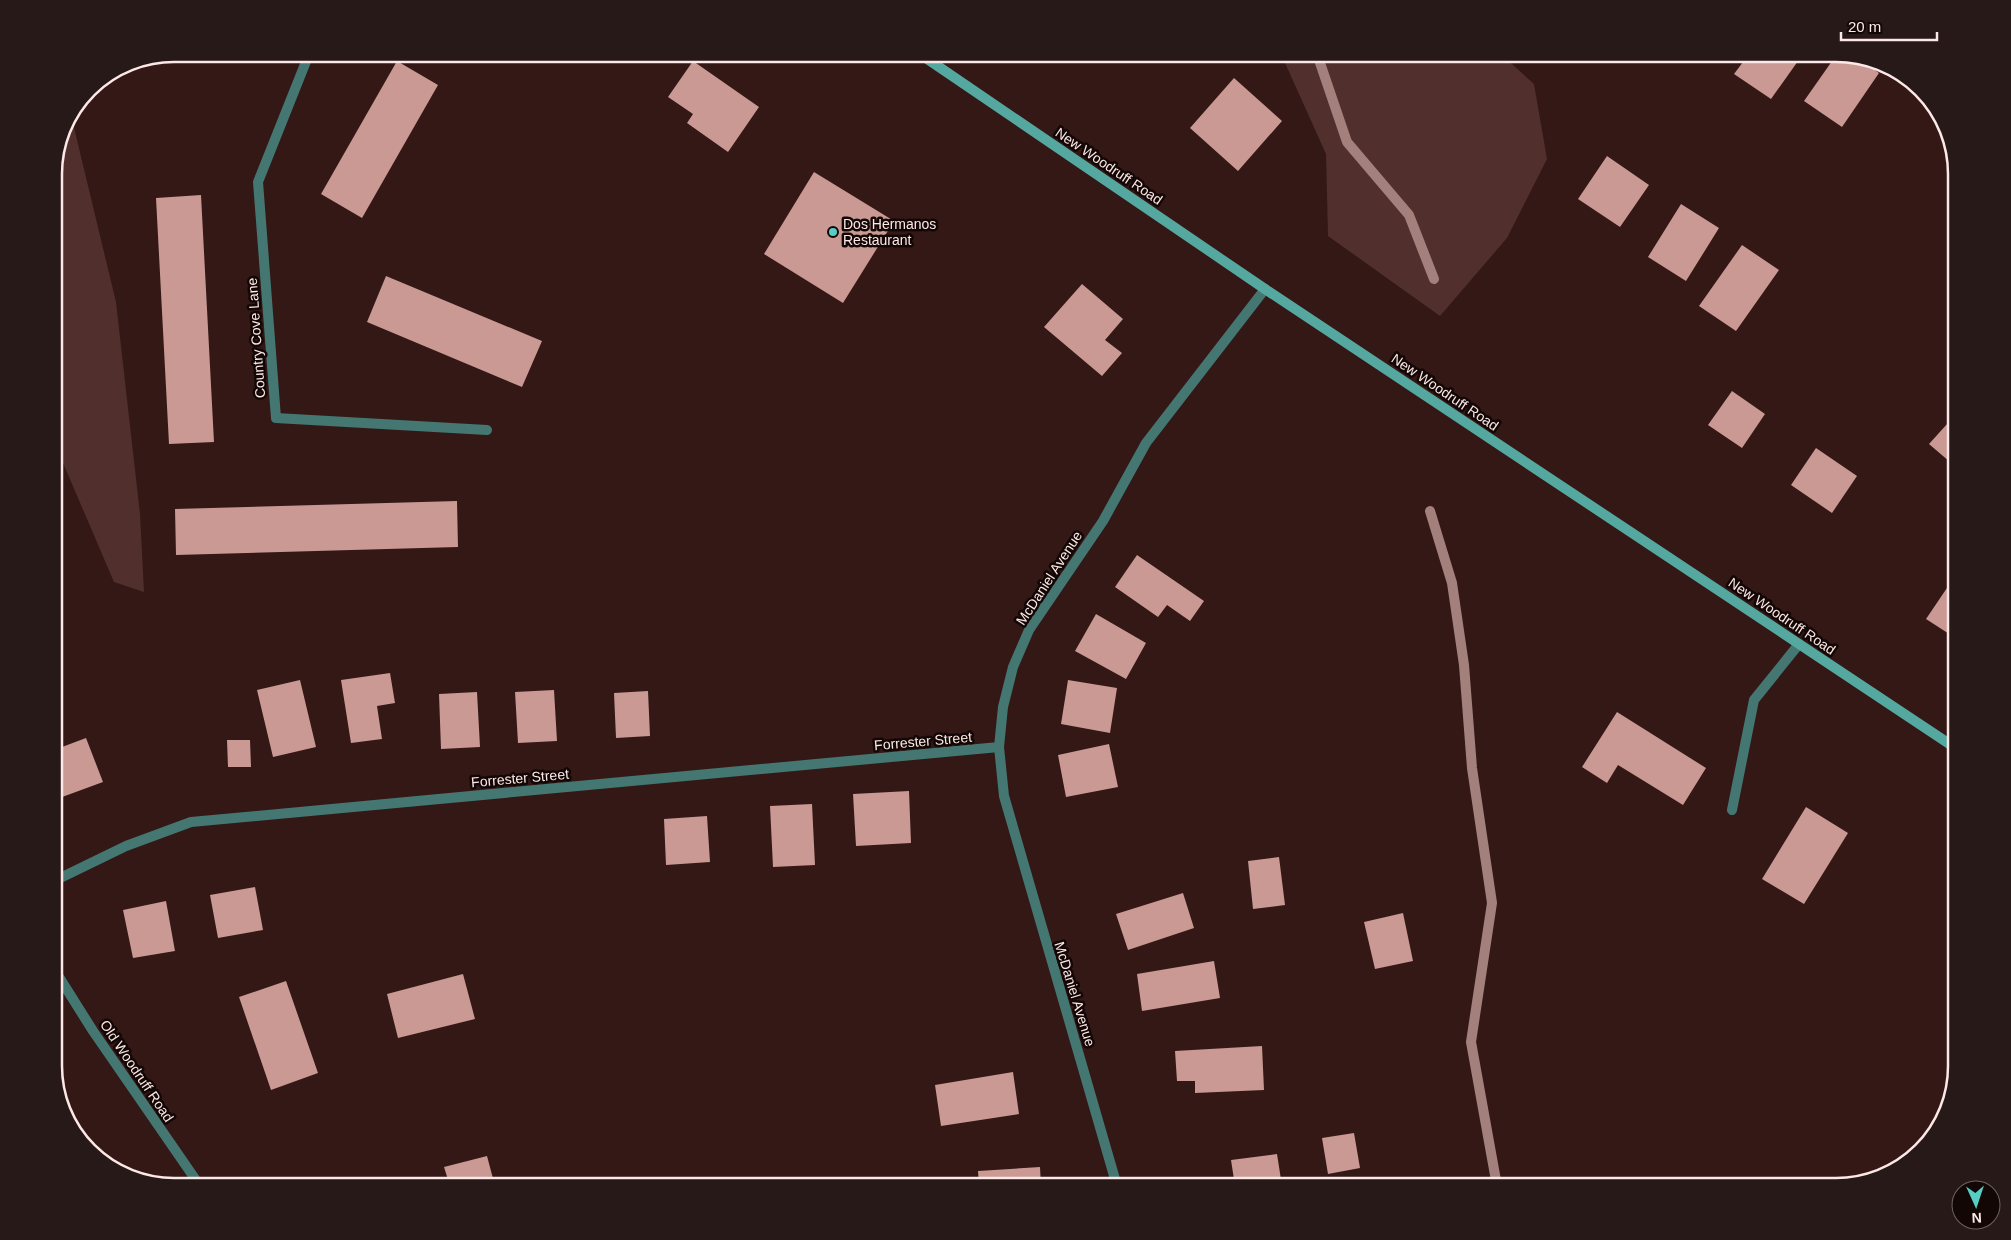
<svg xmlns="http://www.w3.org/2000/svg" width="2011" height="1240" font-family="Helvetica,sans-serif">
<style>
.green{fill:#512f2c}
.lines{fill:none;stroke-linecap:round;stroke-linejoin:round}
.stream{stroke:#a4807c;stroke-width:10}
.building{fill:#ca9993}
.lane{stroke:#457772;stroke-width:10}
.street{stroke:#457772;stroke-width:10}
.secondary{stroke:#55a8a0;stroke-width:10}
.poi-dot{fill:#56cec4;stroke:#130706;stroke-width:2}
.labels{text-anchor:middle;stroke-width:5;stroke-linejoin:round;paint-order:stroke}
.street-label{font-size:14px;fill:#fce8e6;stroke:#130706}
.poi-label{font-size:14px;fill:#fce8e6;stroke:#130706;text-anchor:start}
.rim{fill:none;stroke:#fce8e6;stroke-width:2.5}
</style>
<rect width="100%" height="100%" fill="#331816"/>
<path class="green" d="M1281,54h220l33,30 13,75 -40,79 -67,78 -112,-80 -2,-82z
M71,115l45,187 24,212 4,78 -30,-10 -60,-140v-276l9,-38z"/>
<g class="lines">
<path class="stream" d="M1317,54l30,88 62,73 25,64
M1430,511l22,72 12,82 8,103 20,135 -21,139 26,144"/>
</g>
<path class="building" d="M1119,54h13l-5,6z
M1749,54h54l-32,45 -37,-25z
M1837,54l24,6 18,13 -37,54 -38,-26z
M397,61l41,24 -76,133 -41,-24z
M693,61l66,46 -31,45 -41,-29 6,-9 -25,-17z
M1234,78l48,43 -44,50 -48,-43z
M1607,156l42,29 -29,42 -42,-28z
M814,172l80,49 -51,82 -79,-49z
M201,195l13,247 -45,2 -13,-246z
M1957,196v18l-8,-5z
M1681,204l38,24 -33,53 -38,-24z
M1742,245l37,25 -43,61 -37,-25z
M386,276l156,65 -20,46 -155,-65z
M1082,284l41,35 -18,21 17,13 -20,23 -58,-49z
M1732,391l33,23 -23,34 -34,-23z
M1957,413v55l-28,-24z
M1816,448l41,28 -25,37 -41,-28z
M457,501l1,46 -282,8 -1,-46z
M1137,555l67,46 -14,20 -23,-16 -9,12 -43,-30z
M1949,585l8,6v48l-31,-20z
M1096,614l50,29 -20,36 -51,-28z
M390,673l5,30 -18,3 5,33 -31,4 -10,-63z
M300,680l16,67 -43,10 -16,-67z
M1068,680l49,8 -7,45 -49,-9z
M554,690l3,51 -39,2 -3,-51z
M648,691l2,45 -34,2 -2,-45z
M477,692l3,55 -39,2 -2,-55z
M1617,712l89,56 -23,37 -65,-40 -11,18 -25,-16z
M86,738l17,44 -49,18v-50z
M227,740h23l1,27h-23z
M1109,744l9,43 -52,10 -8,-42z
M909,791l2,52 -55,3 -3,-52z
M812,804l3,61 -42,2 -3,-61z
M1806,807l42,26 -44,71 -42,-25z
M707,816l3,46 -44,3 -2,-46z
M1279,857l6,48 -32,4 -5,-48z
M255,887l8,43 -45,8 -8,-43z
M1183,893l11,35 -66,22 -12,-36z
M166,901l9,50 -42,7 -10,-48z
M1403,913l10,48 -38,8 -11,-47z
M1214,961l6,37 -78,13 -5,-37z
M463,974l12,45 -77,19 -11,-44z
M286,981l32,92 -47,17 -32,-93z
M1262,1046l2,44 -69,3v-12h-18l-2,-30z
M1013,1072l6,42 -78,12 -6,-41z
M1354,1133l6,35 -32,6 -6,-36z
M1277,1154l5,32h-47l-4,-26z
M487,1156l8,30h-45l-6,-19z
M1040,1167l1,19h-62l-1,-15z"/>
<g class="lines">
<path class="lane" d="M1732,810l22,-110 45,-56"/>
<path class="street" d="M309,54l-51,128 18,236 211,12
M54,881l72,-35 65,-24 808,-75
M54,969l39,62 107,155
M1117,1186l-113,-390 -5,-49 4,-40 10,-40 16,-37 74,-109 43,-78 119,-154"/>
<path class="secondary" d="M920,54l345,235 692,460"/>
</g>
<circle class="poi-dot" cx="833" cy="232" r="5"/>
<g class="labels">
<g class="street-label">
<text transform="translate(1109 166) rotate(34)" y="5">New Woodruff Road</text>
<text transform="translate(256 338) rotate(-94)" y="5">Country Cove Lane</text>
<text transform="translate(1445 392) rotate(34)" y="5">New Woodruff Road</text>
<text transform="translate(1049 578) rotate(-57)" y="5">McDaniel Avenue</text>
<text transform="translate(1782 616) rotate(34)" y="5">New Woodruff Road</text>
<text transform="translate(923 741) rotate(-5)" y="5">Forrester Street</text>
<text transform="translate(520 778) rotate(-5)" y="5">Forrester Street</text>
<text transform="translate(1075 994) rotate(73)" y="5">McDaniel Avenue</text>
<text transform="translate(137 1071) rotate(56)" y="5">Old Woodruff Road</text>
</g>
<g class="poi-label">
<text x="843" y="229">Dos Hermanos<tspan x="843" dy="16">Restaurant</tspan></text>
</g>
</g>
<path d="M0 0H2011V1240H0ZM174 62H1836A112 112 0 0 1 1948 174V1066A112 112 0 0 1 1836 1178H174A112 112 0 0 1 62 1066V174A112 112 0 0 1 174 62Z" fill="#261918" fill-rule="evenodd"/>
<path class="rim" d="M174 62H1836A112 112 0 0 1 1948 174V1066A112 112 0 0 1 1836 1178H174A112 112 0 0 1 62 1066V174A112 112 0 0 1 174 62Z"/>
<g transform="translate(1976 1205) rotate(177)"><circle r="24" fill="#130706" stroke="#706160"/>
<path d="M0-4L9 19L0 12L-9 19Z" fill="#56cec4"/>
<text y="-8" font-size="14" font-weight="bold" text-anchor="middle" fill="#fce8e6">N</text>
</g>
<path d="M1841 32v8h96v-8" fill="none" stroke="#fce8e6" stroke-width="2.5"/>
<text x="1848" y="32" font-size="15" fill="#fce8e6" stroke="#130706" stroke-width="4" paint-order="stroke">20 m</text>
</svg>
